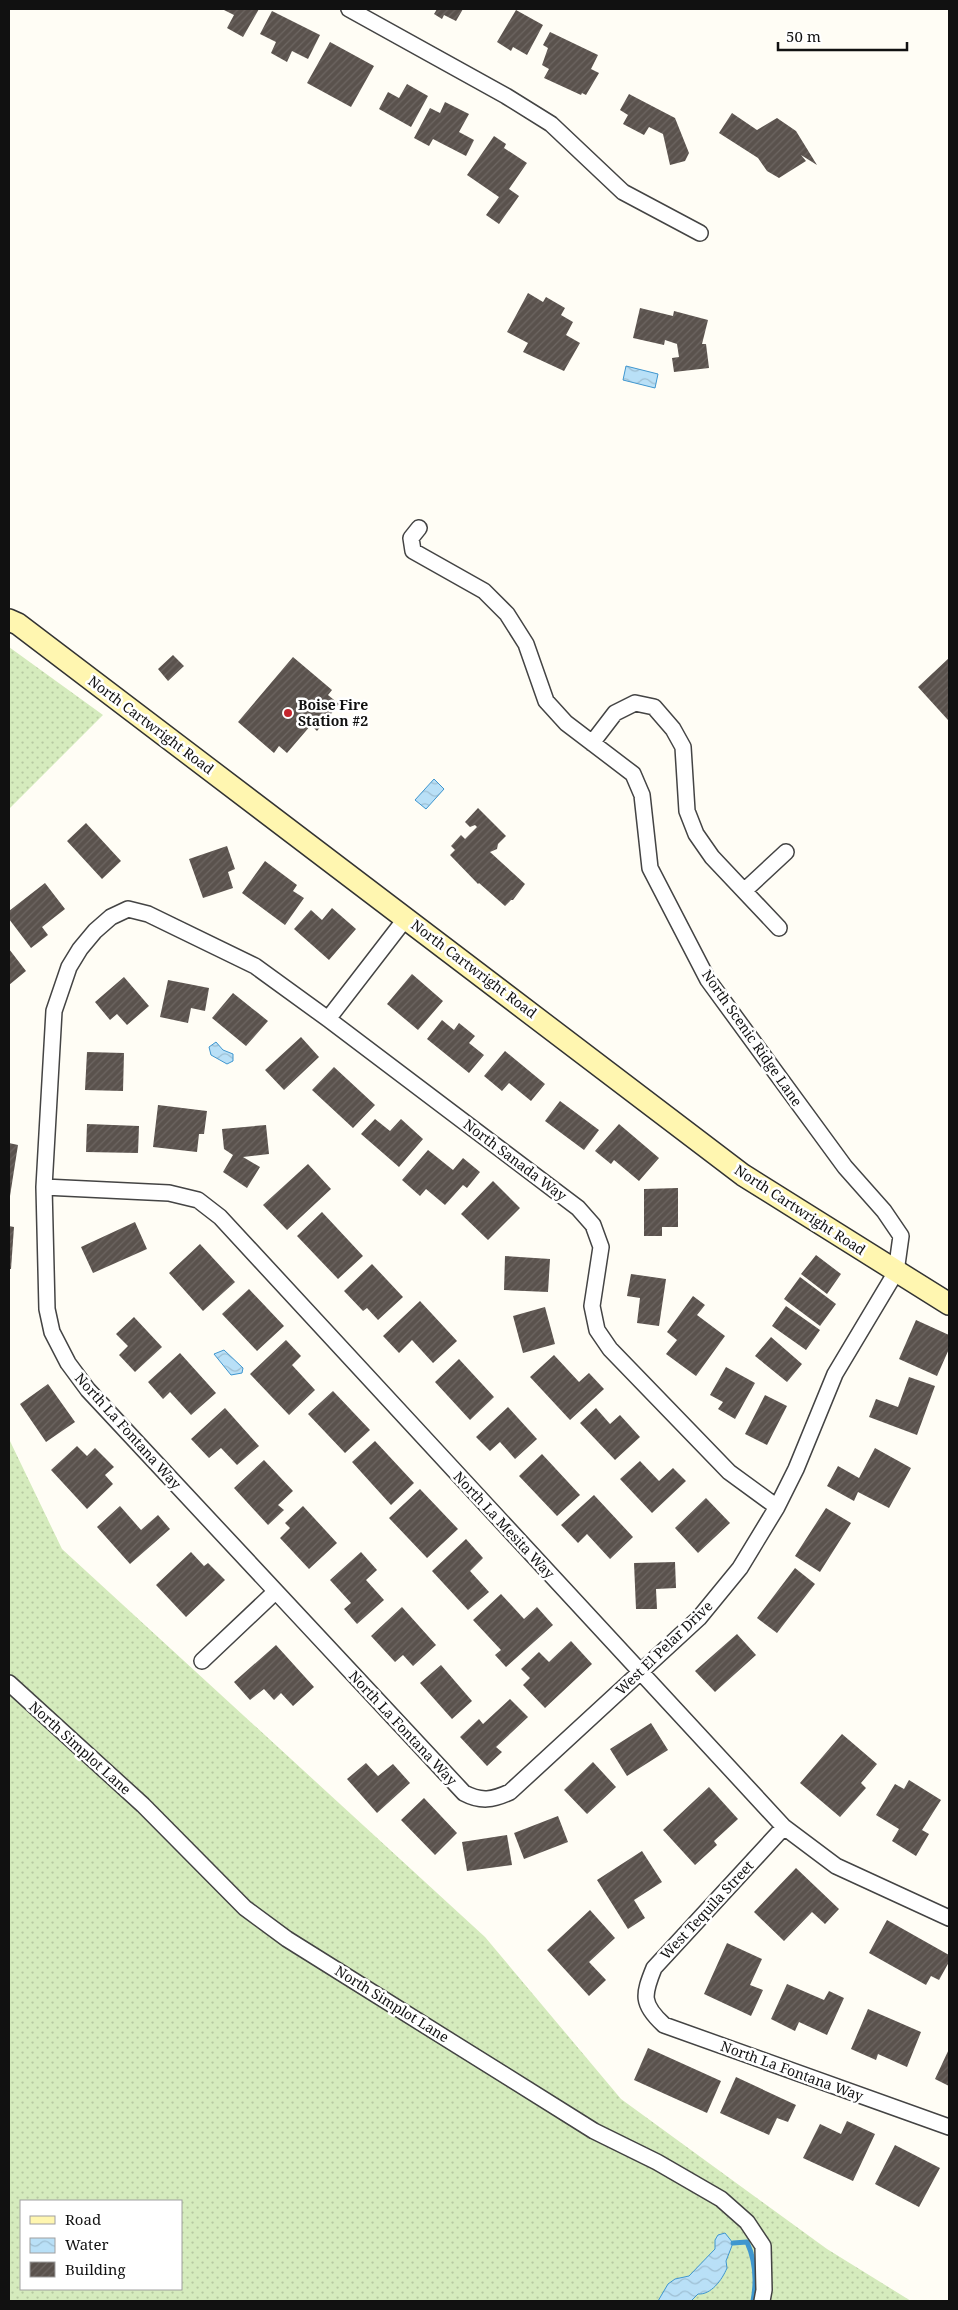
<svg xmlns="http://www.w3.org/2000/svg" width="958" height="2310" font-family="'Noto Serif',serif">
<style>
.grass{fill:url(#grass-dots);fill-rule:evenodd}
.water{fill:url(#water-waves);stroke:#3f96cf}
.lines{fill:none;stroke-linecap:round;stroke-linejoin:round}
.stream{stroke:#3f96cf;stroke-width:5}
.building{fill:url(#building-hatch)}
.street-casing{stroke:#444;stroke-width:18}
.secondary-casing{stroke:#333;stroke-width:24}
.street{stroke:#fff;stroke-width:15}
.secondary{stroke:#fff6b0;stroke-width:21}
.poi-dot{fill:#c4262e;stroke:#fff;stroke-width:2}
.labels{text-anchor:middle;stroke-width:5;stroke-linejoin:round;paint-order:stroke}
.poi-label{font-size:14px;font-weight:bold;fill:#111;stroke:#fff;text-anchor:start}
.street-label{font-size:14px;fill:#111;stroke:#fff}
</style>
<defs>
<pattern id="grass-dots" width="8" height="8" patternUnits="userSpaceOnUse" patternTransform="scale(1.25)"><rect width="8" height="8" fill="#d5ebbd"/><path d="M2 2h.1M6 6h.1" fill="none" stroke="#b6c8a1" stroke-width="1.8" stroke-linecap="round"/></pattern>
<pattern id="water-waves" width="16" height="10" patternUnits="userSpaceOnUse" patternTransform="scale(1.25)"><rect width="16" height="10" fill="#b9e0f7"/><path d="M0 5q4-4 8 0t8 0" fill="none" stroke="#9ebfd3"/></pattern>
<pattern id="building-hatch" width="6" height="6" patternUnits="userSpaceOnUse" patternTransform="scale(1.25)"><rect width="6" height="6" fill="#5a524d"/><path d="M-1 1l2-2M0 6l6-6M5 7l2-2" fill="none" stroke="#6d6662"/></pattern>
</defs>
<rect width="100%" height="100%" fill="#fffdf5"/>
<path class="grass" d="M9,647l94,68 -94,94z
M9,1439l53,110 423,388 136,162 206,150 84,52h-902zM21,2201h160v88h-160z"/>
<path class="water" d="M626,366l32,8 -3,14 -32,-8z
M434,779l10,10 -18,20 -11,-9z
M216,1042l7,8 10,4v7l-6,3 -16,-9 -2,-8z
M224,1350l19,18 -1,5 -11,2 -17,-21z
M725,2233l8,10 -7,18 1,7c-5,12 -16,27 -29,26l-7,7h-33l10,-17 7,-5 14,-3 26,-27v-9l3,-5z"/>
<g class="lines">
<path class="stream" d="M733,2243l14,-1c9,20 10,38 6,59"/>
</g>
<path class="building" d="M222,9h37l-16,28 -16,-9 7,-13z
M437,9h26l-7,12 -12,-6 -2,4 -8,-5z
M516,10l27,15 -16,30 -14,-8 -2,4 -14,-9z
M272,11l48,24 -12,24 -16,-8 -5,11 -16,-9 5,-11 -16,-8z
M550,32l48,23 -7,14 8,4 -13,22 -4,-2 -1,2 -37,-17 5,-9 -7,-4 6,-17 -5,-3z
M330,42l44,24 -23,41 -44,-24z
M407,84l21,12 -17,31 -32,-18 9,-17 11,6z
M629,94l46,24 14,35 -4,8 -15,4 -7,-31 -14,-7 -5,8 -21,-11 5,-9 -8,-5z
M445,102l24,12 -10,18 15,8 -8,16 -33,-17 -4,7 -15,-8 16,-30 10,5z
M732,113l25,17 20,-12 19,13 21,34 -16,-10 5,6 -27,17 -12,-7 -9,-13 -39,-25z
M494,136l12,8 -2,4 23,15 -18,26 10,7 -20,28 -13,-9 13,-18 -32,-22z
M528,293l15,9 3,-5 19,11 -4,7 12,7 -7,13 14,8 -16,28 -41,-19 5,-9 -21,-11z
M640,308l33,8 1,-5 34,9 -6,24h4l3,24 -35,4 -2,-14 7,-1 -2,-13 -12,-4 -1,5 -31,-7z
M173,655l11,11 -16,15 -10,-12z
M293,657l39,33 -4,5 11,9 -22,27 -6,-6 -24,28 -8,-7 -5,7 -36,-31z
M949,658v60l-1,2 -30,-33z
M478,808l28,28 -8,8 -1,5 -7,3 35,32 -12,16h-2l-6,6 -26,-23 -1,1 -28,-29 5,-5 -4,-4 10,-11 4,4 12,-12 -2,-2 -5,2 -5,-5z
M86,823l35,38 -19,18 -35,-38z
M227,846l8,23 -7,3 5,16 -30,10 -14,-39z
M265,861l32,24 -4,6 11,7 -19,27 -43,-32z
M45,883l20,26 -23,18 6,8 -17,13 -22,-29v-8z
M332,908l24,21 -27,31 -35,-31 17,-19 11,10z
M9,949l17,22 -17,14z
M412,974l31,27 -25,29 -31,-26z
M124,977l25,29 -22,19 -10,-11 -7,6 -15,-18z
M168,980l41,8 -4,23 -14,-3 -3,15 -28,-6z
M233,993l35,28 -22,25 -34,-28z
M442,1020l12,10 5,-7 16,13 -6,7 15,12 -15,18 -42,-34z
M301,1037l18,20 -35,33 -19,-20z
M505,1051l40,33 -14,17 -22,-18 -7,8 -18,-15z
M87,1052l37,1 -1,38 -38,-1z
M334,1067l41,38 -22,23 -41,-38z
M560,1101l39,29 -15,20 -39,-29z
M158,1105l49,6 -3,23h-5l-2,18 -44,-5z
M375,1119l15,12 11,-12 22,20 -24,28 -38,-33z
M87,1124l52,2 -1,27 -52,-1z
M619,1124l40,34 -20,23 -25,-21 -3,4 -16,-13z
M266,1125l3,29 -26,3 17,10 -13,21 -24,-16 10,-17 -9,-6 -2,-20z
M9,1143l9,2 -8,51h-1z
M428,1150l25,20 10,-12 17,14 -13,16 -4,-3 -18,20 -19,-16 -6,7 -18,-16z
M308,1164l23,25 -44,41 -24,-25z
M493,1181l27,27 -32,32 -27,-26z
M678,1188v39h-16v9h-18v-47z
M322,1212l41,44 -25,23 -41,-43z
M135,1222l12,27 -54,24 -12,-26z
M9,1226l5,1 -3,42h-2z
M200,1244l35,38 -32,29 -34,-38z
M816,1255l25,19 -14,20 -26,-20z
M505,1256l45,3 -2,33 -44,-2z
M372,1264l31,33 -25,23 -11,-12 -4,3 -19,-20z
M631,1274l35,5 -7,47 -22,-3 3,-25 -13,-2z
M800,1277l36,27 -16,22 -36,-27z
M249,1289l35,37 -27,25 -35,-37z
M693,1296l12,9 -8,10 28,21 -29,40 -30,-22 11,-14 -10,-8z
M420,1301l37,40 -24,22 -21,-23 -13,13 -16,-17z
M786,1306l34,24 -14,20 -34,-24z
M545,1307l10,37 -32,9 -10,-37z
M134,1317l28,30 -27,25 -16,-17 9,-9 -12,-12z
M916,1320l33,15v14l-12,27 -38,-17z
M771,1337l31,27 -15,18 -32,-26z
M286,1340l15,16 -9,9 23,25 -26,25 -39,-41z
M180,1353l36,40 -25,22 -21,-23 -7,7 -15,-17z
M554,1355l25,27 10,-9 15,16 -34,31 -40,-43z
M459,1359l35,38 -24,23 -35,-38z
M726,1367l29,16 -20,36 -17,-10 5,-7 -13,-7z
M909,1377l26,9 -18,49 -48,-18 7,-18 22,8z
M48,1384l27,38 -29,20 -26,-38z
M333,1391l37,39 -25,23 -37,-39z
M765,1395l22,11 -20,39 -22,-11z
M508,1407l29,32 -22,20 -15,-17 -10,9 -14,-14z
M225,1408l34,38 -22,19 -16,-17 -12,10 -18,-19z
M596,1408l14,16 10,-9 20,22 -25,23 -35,-37z
M375,1441l39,42 -23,22 -39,-43z
M77,1446l10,10 8,-8 19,19 -9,8 8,9 -26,25 -36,-39z
M875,1448l36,20 -22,40 -31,-16 -4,9 -27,-15 11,-20 21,12z
M542,1454l38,41 -23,21 -38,-40z
M264,1460l29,31 -15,14 6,5 -16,15 -34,-37z
M640,1461l19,20 14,-13 13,13 -34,32 -32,-34z
M420,1489l38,40 -31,29 -38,-40z
M594,1495l39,42 -23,22 -23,-25 -9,9 -17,-18z
M706,1498l24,25 -32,30 -23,-25z
M120,1506l21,24 17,-15 12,14 -40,35 -33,-37z
M303,1506l34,37 -28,26 -29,-31 10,-10 -5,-5z
M826,1508l25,15 -31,49 -25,-16z
M466,1539l17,19 -13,13 19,21 -21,18 -36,-39z
M191,1552l13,14 4,-3 17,17 -39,37 -30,-32z
M361,1552l16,18 -11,10 18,20 -27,24 -13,-15 7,-6 -21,-23z
M675,1562l1,26 -20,1 1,20h-21l-2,-46z
M795,1568l20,16 -38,49 -20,-15z
M501,1594l23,25 13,-12 16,18 -47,42 -11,-12 6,-5 -28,-30z
M402,1607l34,38 -23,21 -10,-11 -8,7 -24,-26z
M737,1634l19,21 -41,37 -20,-21z
M571,1641l21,23 -47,44 -22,-23 7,-7 -9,-9 18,-17 10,10z
M276,1645l38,42 -21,19 -12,-13 -7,7 -10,-11 -14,11 -16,-18z
M441,1665l31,36 -20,18 -32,-36z
M510,1699l18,18 -32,30 6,5 -15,14 -27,-29 19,-18 4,5z
M651,1723l17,27 -41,26 -17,-27z
M842,1734l35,30 -16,19 5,5 -26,29 -40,-34z
M593,1762l23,25 -29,27 -23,-24z
M366,1763l12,13 15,-12 17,19 -33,30 -30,-34z
M909,1780l32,20 -19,30 7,4 -13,22 -24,-15 7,-12 -23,-14 19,-31 9,5z
M709,1787l29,32 -24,22 3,4 -22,20 -32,-35z
M424,1798l33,35 -22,22 -34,-35z
M558,1816l10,26 -44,17 -10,-26z
M507,1835l5,30 -45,6 -5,-29z
M642,1851l20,31 -28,18 11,18 -17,11 -31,-49z
M796,1868l43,41 -14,15 -13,-12 -28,29 -30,-29z
M590,1910l25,28 -26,24 17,18 -17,16 -42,-46z
M887,1920l62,35v7l-10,18 -8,-4 -5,9 -57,-32z
M727,1943l35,16 -12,26 13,5 -12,26 -47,-22z
M787,1984l37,16 5,-9 15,7 -17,37 -28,-13 -4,9 -24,-12z
M868,2009l53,23 -14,35 -29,-13 -2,6 -25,-11z
M648,2048l73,33 -14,32 -73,-33z
M949,2049v37l-14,-7z
M736,2077l60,28 -8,17 -11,-4 -8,17 -49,-22z
M847,2121l28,13 -22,47 -50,-23 17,-34 21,10z
M895,2145l45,23 -21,39 -44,-23z"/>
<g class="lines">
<defs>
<path id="street" d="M349,9l157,87 45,28 72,68 77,41
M419,528l-8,10 2,13 71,40 23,23 19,30 20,57 20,22 67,51 9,21 8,73 58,112 137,187 39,44 17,25 -5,36 -61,102 -39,95 -19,38 -37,61 -41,50 -189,174c-17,8 -29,10 -46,1l-376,-403 -20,-27 -16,-31 -5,-23 -3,-122 10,-176 15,-44 11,-18 15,-18 16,-14 17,-8 20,5 107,52 73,53 250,189 15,17 8,22 -9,59 5,24 13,19 119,123 48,35
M592,743l23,-30 20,-10 19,4 19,22 10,18 4,64 9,23 16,23 67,71
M744,891l42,-39
M328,1019l78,-101
M44,1187l125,6 29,7 22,17 564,610 52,39 113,52
M202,1661l73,-69
M9,1683l134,122 102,103 42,31 307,192 63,31 64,37 26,23 16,24 1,44 -2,11
M784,1827l-130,141c-11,27 -13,36 10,57l285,102"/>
<path id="secondary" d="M9,620l9,4 725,551 206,129"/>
</defs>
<use href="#street" class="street-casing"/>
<use href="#secondary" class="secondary-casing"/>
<use href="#street" class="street"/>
<use href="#secondary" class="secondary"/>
</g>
<circle class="poi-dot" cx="288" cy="713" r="5"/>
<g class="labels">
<g class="poi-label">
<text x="298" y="710">Boise Fire<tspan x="298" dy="16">Station #2</tspan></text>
</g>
<g class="street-label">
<text transform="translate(151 725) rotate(37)" y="5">North Cartwright Road</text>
<text transform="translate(474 969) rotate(37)" y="5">North Cartwright Road</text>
<text transform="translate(752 1038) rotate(55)" y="5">North Scenic Ridge Lane</text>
<text transform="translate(515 1160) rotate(37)" y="5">North Sanada Way</text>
<text transform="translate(800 1210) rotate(33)" y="5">North Cartwright Road</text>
<text transform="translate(128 1431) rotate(48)" y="5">North La Fontana Way</text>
<text transform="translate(504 1525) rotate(47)" y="5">North La Mesita Way</text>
<text transform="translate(664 1648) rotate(-44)" y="5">West El Pelar Drive</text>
<text transform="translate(403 1728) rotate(47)" y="5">North La Fontana Way</text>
<text transform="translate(80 1748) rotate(42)" y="5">North Simplot Lane</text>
<text transform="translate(707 1910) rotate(-47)" y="5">West Tequila Street</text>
<text transform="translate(392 2004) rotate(32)" y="5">North Simplot Lane</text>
<text transform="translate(792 2071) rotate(20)" y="5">North La Fontana Way</text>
</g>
</g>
<rect width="958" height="2310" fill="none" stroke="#111111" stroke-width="20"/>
<rect x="20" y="2200" width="162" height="90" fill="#ffffff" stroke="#a0a0a0"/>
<rect x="30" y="2216" width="25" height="8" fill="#fff6b0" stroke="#a0a0a0"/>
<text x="65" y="2225" font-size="15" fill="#111111">Road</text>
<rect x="30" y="2238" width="25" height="15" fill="url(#water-waves)" stroke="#a0a0a0"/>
<text x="65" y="2250" font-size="15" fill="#111111">Water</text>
<rect x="30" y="2262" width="25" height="15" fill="url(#building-hatch)" stroke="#a0a0a0"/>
<text x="65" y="2275" font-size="15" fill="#111111">Building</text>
<path d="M778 42v8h129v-8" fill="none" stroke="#111111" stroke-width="2.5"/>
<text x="786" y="42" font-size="15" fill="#111111" stroke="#ffffff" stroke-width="4" paint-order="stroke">50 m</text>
</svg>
